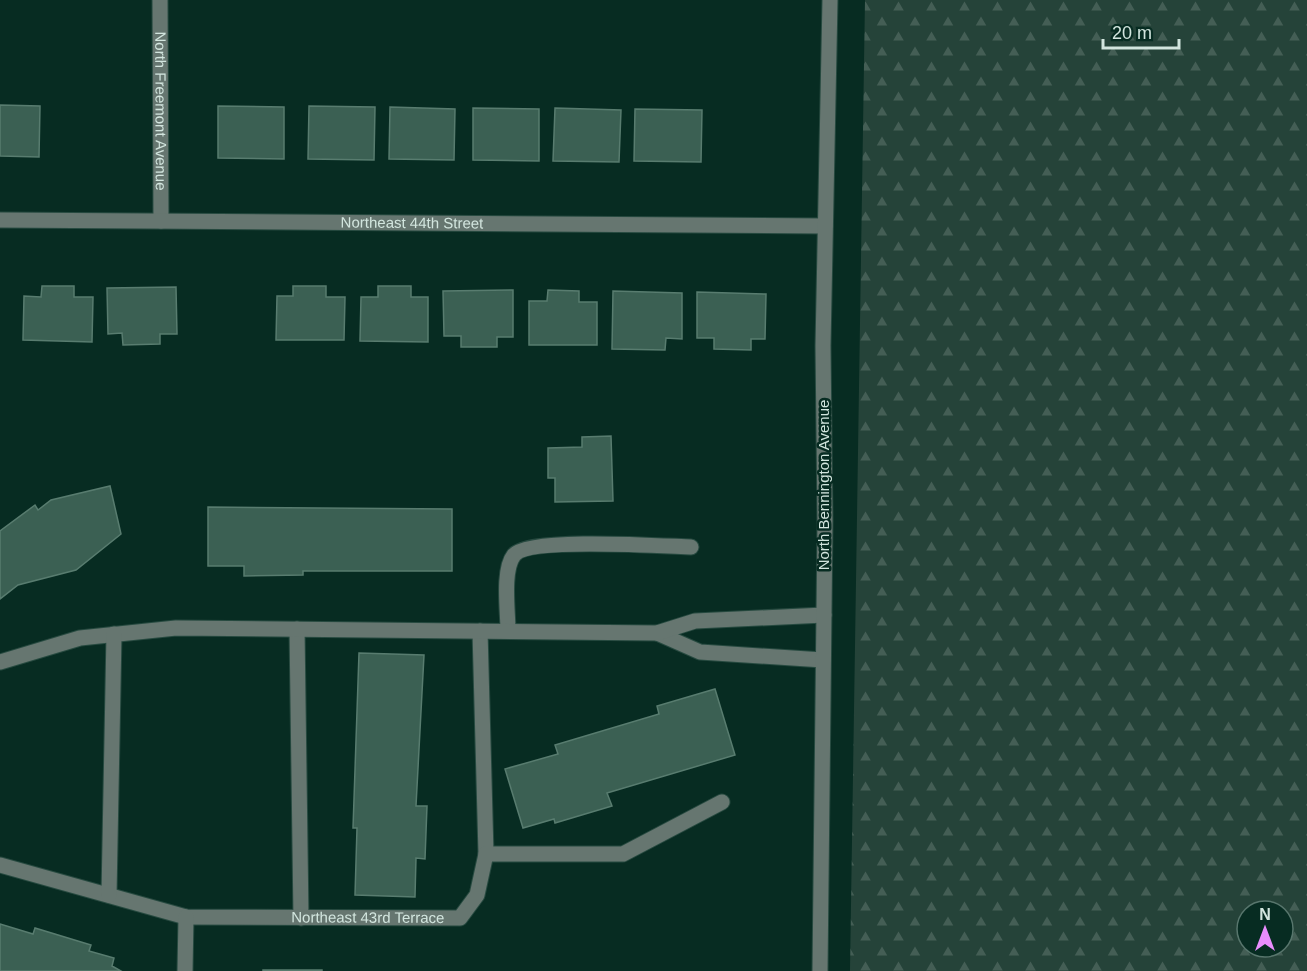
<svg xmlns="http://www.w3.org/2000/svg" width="1307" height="971" font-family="Arial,sans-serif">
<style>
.forest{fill:url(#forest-firs);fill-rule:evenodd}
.building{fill:#3b6053;stroke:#587c6f;stroke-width:1.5}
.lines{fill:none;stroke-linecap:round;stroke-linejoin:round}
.minor-casing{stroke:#274a40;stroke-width:17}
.minor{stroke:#667670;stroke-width:15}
.labels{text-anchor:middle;stroke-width:5;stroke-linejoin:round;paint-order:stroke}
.street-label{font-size:15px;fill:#d2e5de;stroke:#072c22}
</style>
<defs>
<pattern id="forest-firs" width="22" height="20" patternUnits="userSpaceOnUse" patternTransform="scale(1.5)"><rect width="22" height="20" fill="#254339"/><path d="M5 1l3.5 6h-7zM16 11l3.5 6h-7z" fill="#445e55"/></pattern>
</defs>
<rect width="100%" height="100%" fill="#072c22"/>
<path class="forest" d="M865,0h442v971h-457zM1247,911h36v36h-36z"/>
<path class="building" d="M0,105l40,1 -1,51 -39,-1z
M218,106l66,1v52l-66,-1z
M309,106l66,1 -1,53 -66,-1z
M390,107l65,2 -1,51 -65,-1z
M473,108l66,1v52l-66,-1z
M555,108l66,2 -2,52 -66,-1z
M635,109l67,1 -1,52 -67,-1z
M42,286h32v11h19l-1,45 -69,-2 1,-44 17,1z
M293,286h33v11h19l-1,43h-68l1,-44h16z
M378,286h33v11h17v45l-68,-1 1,-44h17z
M176,287l1,47h-17v10l-37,1 -1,-12 -14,1 -1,-46z
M513,290v47h-16v10h-36v-11h-17l-1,-45z
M548,290l31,1v11h18v43h-68v-44h18z
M613,291l69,2v46l-16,-1 -1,12 -53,-1z
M697,292l69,2 -1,45h-14v11l-37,-1v-11h-17z
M611,436l2,65 -58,1v-24h-7v-30l34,-1v-10z
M110,486l11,48 -45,36 -58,15 -18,14v-68l35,-26 3,5 13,-10z
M208,507l244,2v62h-149v4l-59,1v-10h-36z
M359,653l65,2 -8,151h11l-2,53 -9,-1 -1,39 -60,-2 2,-67h-4z
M715,689l20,66 -128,38 5,13 -57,17 -1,-4 -31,9 -18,-59 53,-15 -3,-9 104,-31 -2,-8z
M0,924l33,10 2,-6 56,17 -2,6 25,7 -2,8 9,5h-121z
M263,970h59v1h-59z"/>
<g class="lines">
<defs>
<g id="minor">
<path id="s1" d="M160,0l1,221"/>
<path id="s2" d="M0,220l825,6"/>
<path d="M297,629l4,289"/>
<path d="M480,631l6,223"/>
<path d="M508,631c0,-19 -6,-61 6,-76 15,-18 148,-9 177,-8"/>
<path d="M657,633l43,19 123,8"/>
<path d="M0,662l80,-24 96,-10 481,5 38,-12 129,-6"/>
<path id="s3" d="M0,865l186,52 274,1 17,-23 9,-41h137l99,-52"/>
<path d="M109,895l5,-261"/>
<path d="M185,971l1,-54"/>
<path d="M820,971l5,-450 -2,-175 7,-346"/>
</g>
</defs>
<use href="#minor" class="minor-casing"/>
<use href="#minor" class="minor"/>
</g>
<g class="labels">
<g class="street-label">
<text dy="5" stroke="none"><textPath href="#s1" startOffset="111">North Freemont Avenue</textPath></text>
<text dy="5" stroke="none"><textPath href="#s2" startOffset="412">Northeast 44th Street</textPath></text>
<text transform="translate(824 485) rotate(-90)" y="5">North Bennington Avenue</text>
<text dy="5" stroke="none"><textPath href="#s3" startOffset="375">Northeast 43rd Terrace</textPath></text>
</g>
</g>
<g transform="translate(1265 929)"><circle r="28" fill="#072c22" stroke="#58766d" stroke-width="1.5"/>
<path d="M0-4.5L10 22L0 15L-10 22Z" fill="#e98dfd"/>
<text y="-9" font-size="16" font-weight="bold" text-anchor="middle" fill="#d2e5de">N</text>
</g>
<path d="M1103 39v9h76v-9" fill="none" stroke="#d2e5de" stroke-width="3"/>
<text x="1112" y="39" font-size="18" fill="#d2e5de" stroke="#072c22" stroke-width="4.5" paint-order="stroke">20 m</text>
</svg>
